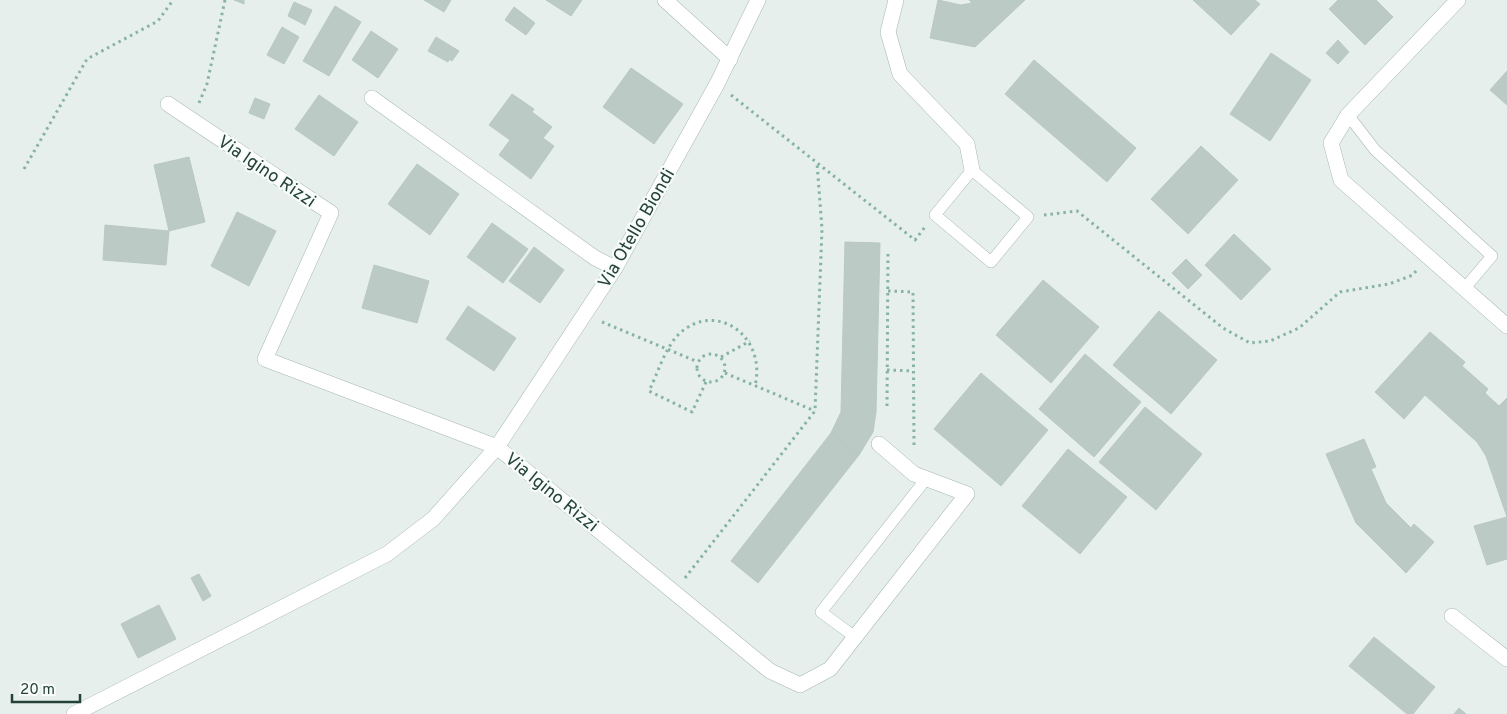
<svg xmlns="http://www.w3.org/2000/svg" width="1507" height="714" font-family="Overpass,sans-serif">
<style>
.building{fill:#bbcac4;stroke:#b8c9c2}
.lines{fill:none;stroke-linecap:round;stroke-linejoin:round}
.service-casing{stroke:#a8b8b2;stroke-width:12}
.minor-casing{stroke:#a8b8b2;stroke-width:16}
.tertiary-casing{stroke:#a8b8b2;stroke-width:16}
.path{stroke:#86b3a5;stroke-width:3;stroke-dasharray:2.5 4;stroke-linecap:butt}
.service{stroke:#fff;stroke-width:11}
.minor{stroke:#fff;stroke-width:15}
.tertiary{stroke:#fff;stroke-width:15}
.labels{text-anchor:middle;stroke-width:4.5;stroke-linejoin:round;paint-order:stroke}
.street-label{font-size:18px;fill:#24423a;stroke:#f7fbf9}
</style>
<rect width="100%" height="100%" fill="#e6efeb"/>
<path class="building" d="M234,0h10v4z
M424,0h27l-7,12z
M546,0h36l-11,16z
M938,0l23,5 11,-2 -3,-3h56l-50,47 -45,-9z
M1193,0h62l5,4 -29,31z
M1338,0h38l17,17 -28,28 -36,-36z
M294,2l18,8 -7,15 -17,-9z
M335,6l26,16 -32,54 -26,-15z
M514,7l21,16 -9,12 -21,-15z
M282,27l17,10 -15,27 -17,-9z
M371,31l27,18 -20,29 -26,-18z
M436,37l23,14 -7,10 -3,-2 -1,3 -20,-11z
M1338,40l11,12 -11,12 -12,-11z
M1271,53l40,27 -41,61 -40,-27z
M1034,60l102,88 -29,34 -102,-88z
M631,68l52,36 -29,40 -51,-37z
M1507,71v34l-17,-15z
M512,94l22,15 -2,3 20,15 -9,11 11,8 -23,33 -32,-24 11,-15 -21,-15z
M319,95l39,27 -24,34 -39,-27z
M255,98l15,6 -6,15 -15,-6z
M1201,146l37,34 -50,54 -37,-35z
M189,157l16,65 -36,9 -15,-66z
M417,164l42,30 -29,41 -42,-31z
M237,212l39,19 -27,55 -38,-20z
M492,223l36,26 -25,34 -36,-26z
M105,225l64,6 -3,34 -63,-5z
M1234,234l37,35 -30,31 -36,-35z
M845,242l35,1 -4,169h-35z
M534,247l30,23 -24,33 -31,-22z
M1186,259l16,16 -14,14 -16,-16z
M374,265l55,16 -12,42 -55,-15z
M1043,280l56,47 -48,56 -55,-48z
M468,306l48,32 -22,33 -48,-32z
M1159,311l58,49 -46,54 -58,-49z
M1430,332l35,30 -3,4 26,23 -3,4 14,13 8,-8v161l-20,6 -13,-39 33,-9 -21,-61 -9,-14 -52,-47 -21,24 -29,-27z
M1085,354l56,48 -47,55 -55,-48z
M981,373l67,57 -47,56 -67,-57z
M1145,407l57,47 -46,56 -57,-48z
M841,412h35l-3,20 -14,23 -28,-22z
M831,433l28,22 -101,128 -27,-22z
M1364,439l12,28 -5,2 15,34 25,25 3,-4 20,18 -28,31 -50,-50 -30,-69z
M1068,449l59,48 -47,57 -58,-48z
M199,574l12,22 -8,5 -12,-23z
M159,605l17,34 -38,19 -17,-34z
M1374,637l61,50 -22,27h-6l-58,-48z
M1459,708l7,6h-12z"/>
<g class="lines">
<defs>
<path id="service" d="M1348,115l27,35 117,106 -27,32
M972,170l56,47 -37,45 -56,-47z
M855,637l-34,-25 105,-133"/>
<path id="minor" d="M665,0l65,59
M896,0l-8,32 12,42 67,70 5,26
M1458,0l-110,115 -17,28 10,37 166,146
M372,98l223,160 20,10
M168,104l163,109 -66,146 232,88 273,224 30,14 30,-16 137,-175 -53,-20 -35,-30
M1452,616l55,43"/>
<path id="tertiary" d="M74,714l313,-160 46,-35 64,-72 118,-179 102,-184 41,-84"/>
</defs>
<use href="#service" class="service-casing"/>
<use href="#minor" class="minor-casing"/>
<use href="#tertiary" class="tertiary-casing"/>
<path class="path" d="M731,95l184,145 10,-13
M199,103l8,-19 18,-84
M24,169l63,-110 71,-38 15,-21
M1044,215l33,-4 146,117 27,15 20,-2 29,-13 41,-36 49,-8 24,-9 3,-4
M888,291l25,1 1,156
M602,322l96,40
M697 368a14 14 0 1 1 28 0a14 14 0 1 1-28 0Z
M721,357l29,-16
M887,370l26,1
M725,373l90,38
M706,382l-14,30 -43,-21c9,-18 16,-44 31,-58 37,-33 87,4 75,53
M887,406l1,-156
M685,578l130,-167 7,-182 -5,-66"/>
<use href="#service" class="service"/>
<use href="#minor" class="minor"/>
<use href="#tertiary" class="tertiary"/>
</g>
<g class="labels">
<g class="street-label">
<text transform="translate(267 171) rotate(34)" y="6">Via Igino Rizzi</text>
<text transform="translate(636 228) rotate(-60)" y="6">Via Otello Biondi</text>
<text transform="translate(552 492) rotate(39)" y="6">Via Igino Rizzi</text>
</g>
</g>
<path d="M12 694v8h68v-8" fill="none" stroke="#24423a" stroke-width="2.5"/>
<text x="20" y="694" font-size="15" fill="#24423a" stroke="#f7fbf9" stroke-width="4" paint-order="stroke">20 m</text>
</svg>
